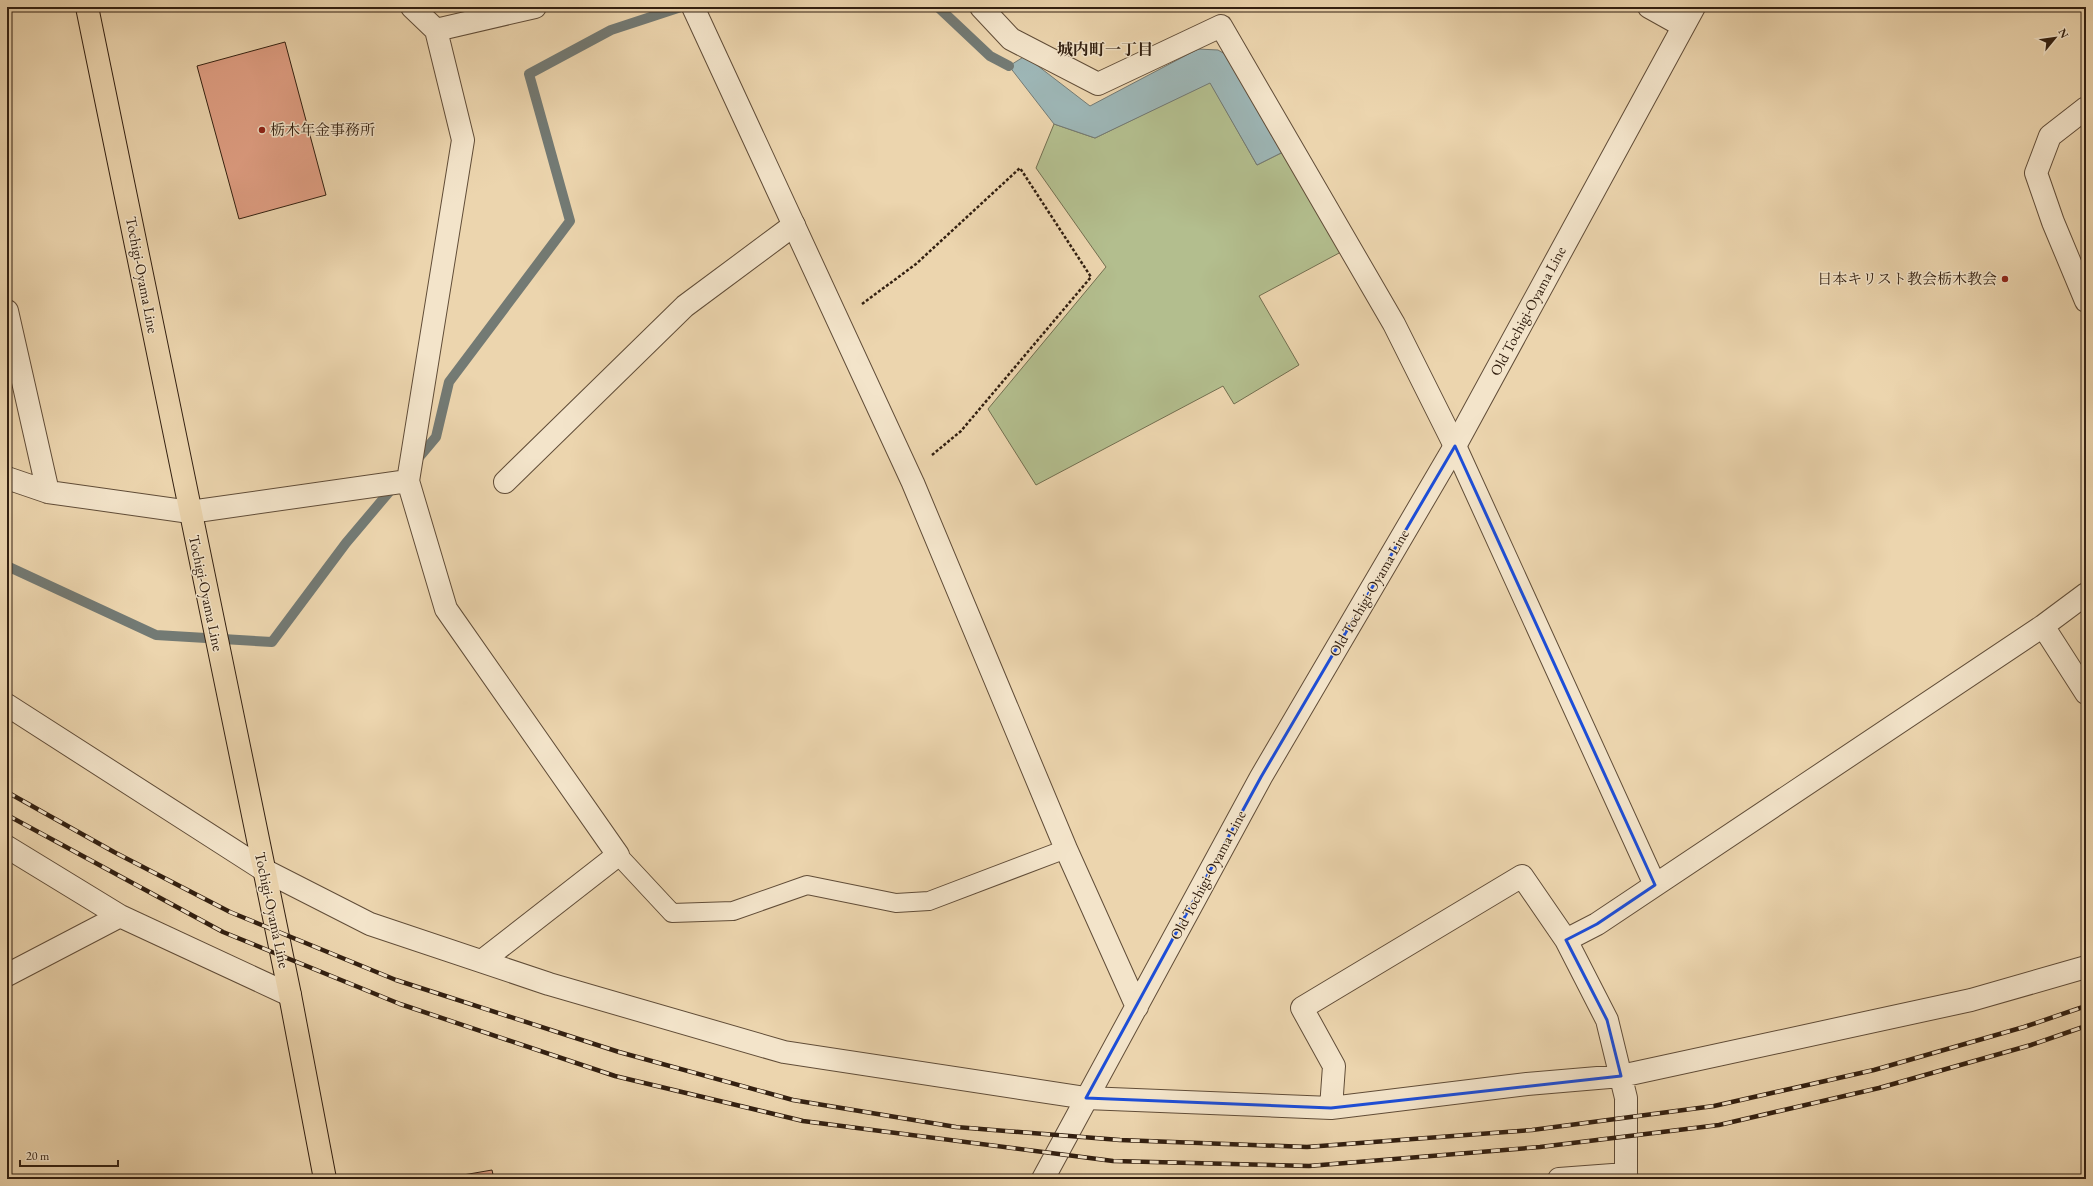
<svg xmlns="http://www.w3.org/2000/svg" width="2093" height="1186" font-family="'EB Garamond','Noto Serif JP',serif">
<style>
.green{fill:#b3be8e;stroke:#736f50}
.water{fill:#9db6b6;stroke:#737a74}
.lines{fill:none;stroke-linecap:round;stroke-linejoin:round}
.stream{stroke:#737a74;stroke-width:10}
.building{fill:#e09f84;stroke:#332011}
.service-casing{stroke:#614d38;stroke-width:20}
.minor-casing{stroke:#614d38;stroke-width:24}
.tertiary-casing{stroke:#614d38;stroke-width:24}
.primary-casing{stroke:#332011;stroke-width:24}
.path{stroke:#332011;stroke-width:2.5;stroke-dasharray:3 2;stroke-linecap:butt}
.service{stroke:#f3e4ca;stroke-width:18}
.minor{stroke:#f3e4ca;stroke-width:22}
.tertiary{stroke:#f3e4ca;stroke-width:22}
.primary{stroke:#ecd5ae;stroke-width:22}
.rail-casing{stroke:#332011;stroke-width:4.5}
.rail{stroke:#f3e4ca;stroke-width:3;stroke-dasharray:9;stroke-linecap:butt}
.marked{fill:none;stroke:#1d4ed8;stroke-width:3;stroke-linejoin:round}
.poi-dot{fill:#8f2418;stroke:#f3e4ca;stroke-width:1.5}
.labels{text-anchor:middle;stroke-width:3;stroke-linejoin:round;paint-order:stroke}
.poi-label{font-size:15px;fill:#332011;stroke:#f3e4ca;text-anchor:start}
.street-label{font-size:15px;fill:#332011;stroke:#f3e4ca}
.neighbourhood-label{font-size:16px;font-weight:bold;fill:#332011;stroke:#f3e4ca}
</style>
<rect width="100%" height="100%" fill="#ecd5ae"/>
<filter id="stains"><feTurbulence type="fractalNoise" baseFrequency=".005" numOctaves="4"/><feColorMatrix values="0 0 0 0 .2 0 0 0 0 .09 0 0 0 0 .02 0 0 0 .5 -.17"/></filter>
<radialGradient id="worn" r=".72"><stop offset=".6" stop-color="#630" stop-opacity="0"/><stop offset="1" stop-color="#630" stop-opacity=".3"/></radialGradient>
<path class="green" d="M1210,82l47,83 28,-14 56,101 -82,44 40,69 -65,39 -11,-18 -187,99 -48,-76 118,-142 -70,-99 18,-44 41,14z"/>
<path class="water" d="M1198,49l20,1 14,8 53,93 -28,14 -47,-82 -115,55 -41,-14 -45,-58 16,-10 65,50z"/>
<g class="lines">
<path class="stream" d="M938,7l52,49 19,10
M415,462l21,-25 13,-55 121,-161 -41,-147 82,-44 70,-23
M7,566l149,69 116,7 74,-99 49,-58"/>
</g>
<path class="building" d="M285,42l41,153 -87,24 -42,-153z
M492,1170l2,9h-54z"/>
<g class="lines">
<defs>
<path id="service" d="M618,855l54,58 61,-2 74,-26 89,18 33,-2 137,-52"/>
<path id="minor" d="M412,7l24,23
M981,7l30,32 87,45 123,-58 173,298 61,122 200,439
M1649,7l34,19
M2086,108l-36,28 -14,37 17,49 33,79
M7,311l41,181
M7,478l41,14 142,20 218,-31
M505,482l180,-176 109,-81
M2086,594l-43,32 43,67
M7,705l257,165 106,54 179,60 235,68 302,46 245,10 196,-24 94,-8 350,-76 115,-33
M7,847l113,69
M1566,940l31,-16 446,-298
M482,961l136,-106 -172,-246 -38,-128 55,-341 -27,-110 99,-23
M7,975l113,-59 170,79
M1331,1108l3,-42 -32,-58 220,-132 44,64 41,80 19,78v76
M1559,1179l67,-5 1,5"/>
<path id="tertiary" d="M693,7l220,476 153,366 71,158
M1043,1179l218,-402 194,-331 239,-439"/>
<path id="primary" d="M87,7l203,988 35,184"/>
</defs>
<use href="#service" class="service-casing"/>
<use href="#minor" class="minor-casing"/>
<use href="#tertiary" class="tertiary-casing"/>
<use href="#primary" class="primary-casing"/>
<path class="path" d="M862,304l54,-40 104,-96 71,109 -130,154 -29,24"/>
<use href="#service" class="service"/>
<use href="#minor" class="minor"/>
<use href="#tertiary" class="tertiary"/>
<use href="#primary" class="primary"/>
<defs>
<path id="rail" d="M7,792l107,60 116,60 166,68 223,72 174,48 163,27 164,13 187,7 225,-17 182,-24 160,-36 150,-43 62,-21
M7,815l216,117 177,72 215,72 188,45 310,40 196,5 231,-19 179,-22 160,-37 152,-43 55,-19"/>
</defs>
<use href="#rail" class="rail-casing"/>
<use href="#rail" class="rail"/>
</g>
<path class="marked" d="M1455,446l200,439 -58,39 -31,16 41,80 14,56 -290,32 -245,-10 175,-321z"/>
<g class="poi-dot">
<circle cx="262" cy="130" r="4"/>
<circle cx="2005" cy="279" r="4"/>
</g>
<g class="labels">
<g class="poi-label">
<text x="270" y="135">栃木年金事務所</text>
<text x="1997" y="284" text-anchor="end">日本キリスト教会栃木教会</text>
</g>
<g class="street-label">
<text transform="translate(142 275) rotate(79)" y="5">Tochigi-Oyama Line</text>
<text transform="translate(1528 311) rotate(-62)" y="5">Old Tochigi-Oyama Line</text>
<text transform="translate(206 593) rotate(78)" y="5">Tochigi-Oyama Line</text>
<text transform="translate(1369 593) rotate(-60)" y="5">Old Tochigi-Oyama Line</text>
<text transform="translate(1208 875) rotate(-62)" y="5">Old Tochigi-Oyama Line</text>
<text transform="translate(272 910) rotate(78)" y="5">Tochigi-Oyama Line</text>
</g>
<g class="neighbourhood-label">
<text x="1105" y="55">城内町一丁目</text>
</g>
</g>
<rect width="2093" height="1186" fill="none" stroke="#ecd5ae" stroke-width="24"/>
<rect x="8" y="8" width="2077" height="1170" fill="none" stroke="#332011" stroke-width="2"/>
<rect x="12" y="12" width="2069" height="1162" fill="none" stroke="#332011"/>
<g transform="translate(2055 38) rotate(61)" stroke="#f3e4ca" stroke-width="3" paint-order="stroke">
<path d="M0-3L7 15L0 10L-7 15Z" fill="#332011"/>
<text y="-6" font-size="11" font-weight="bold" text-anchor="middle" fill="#332011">N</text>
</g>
<path d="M20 1160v6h98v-6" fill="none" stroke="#332011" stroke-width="2"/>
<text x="26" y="1160" font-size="12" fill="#332011" stroke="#f3e4ca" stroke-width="3" paint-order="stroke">20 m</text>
<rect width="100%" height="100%" filter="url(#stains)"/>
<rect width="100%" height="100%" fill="url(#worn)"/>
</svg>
